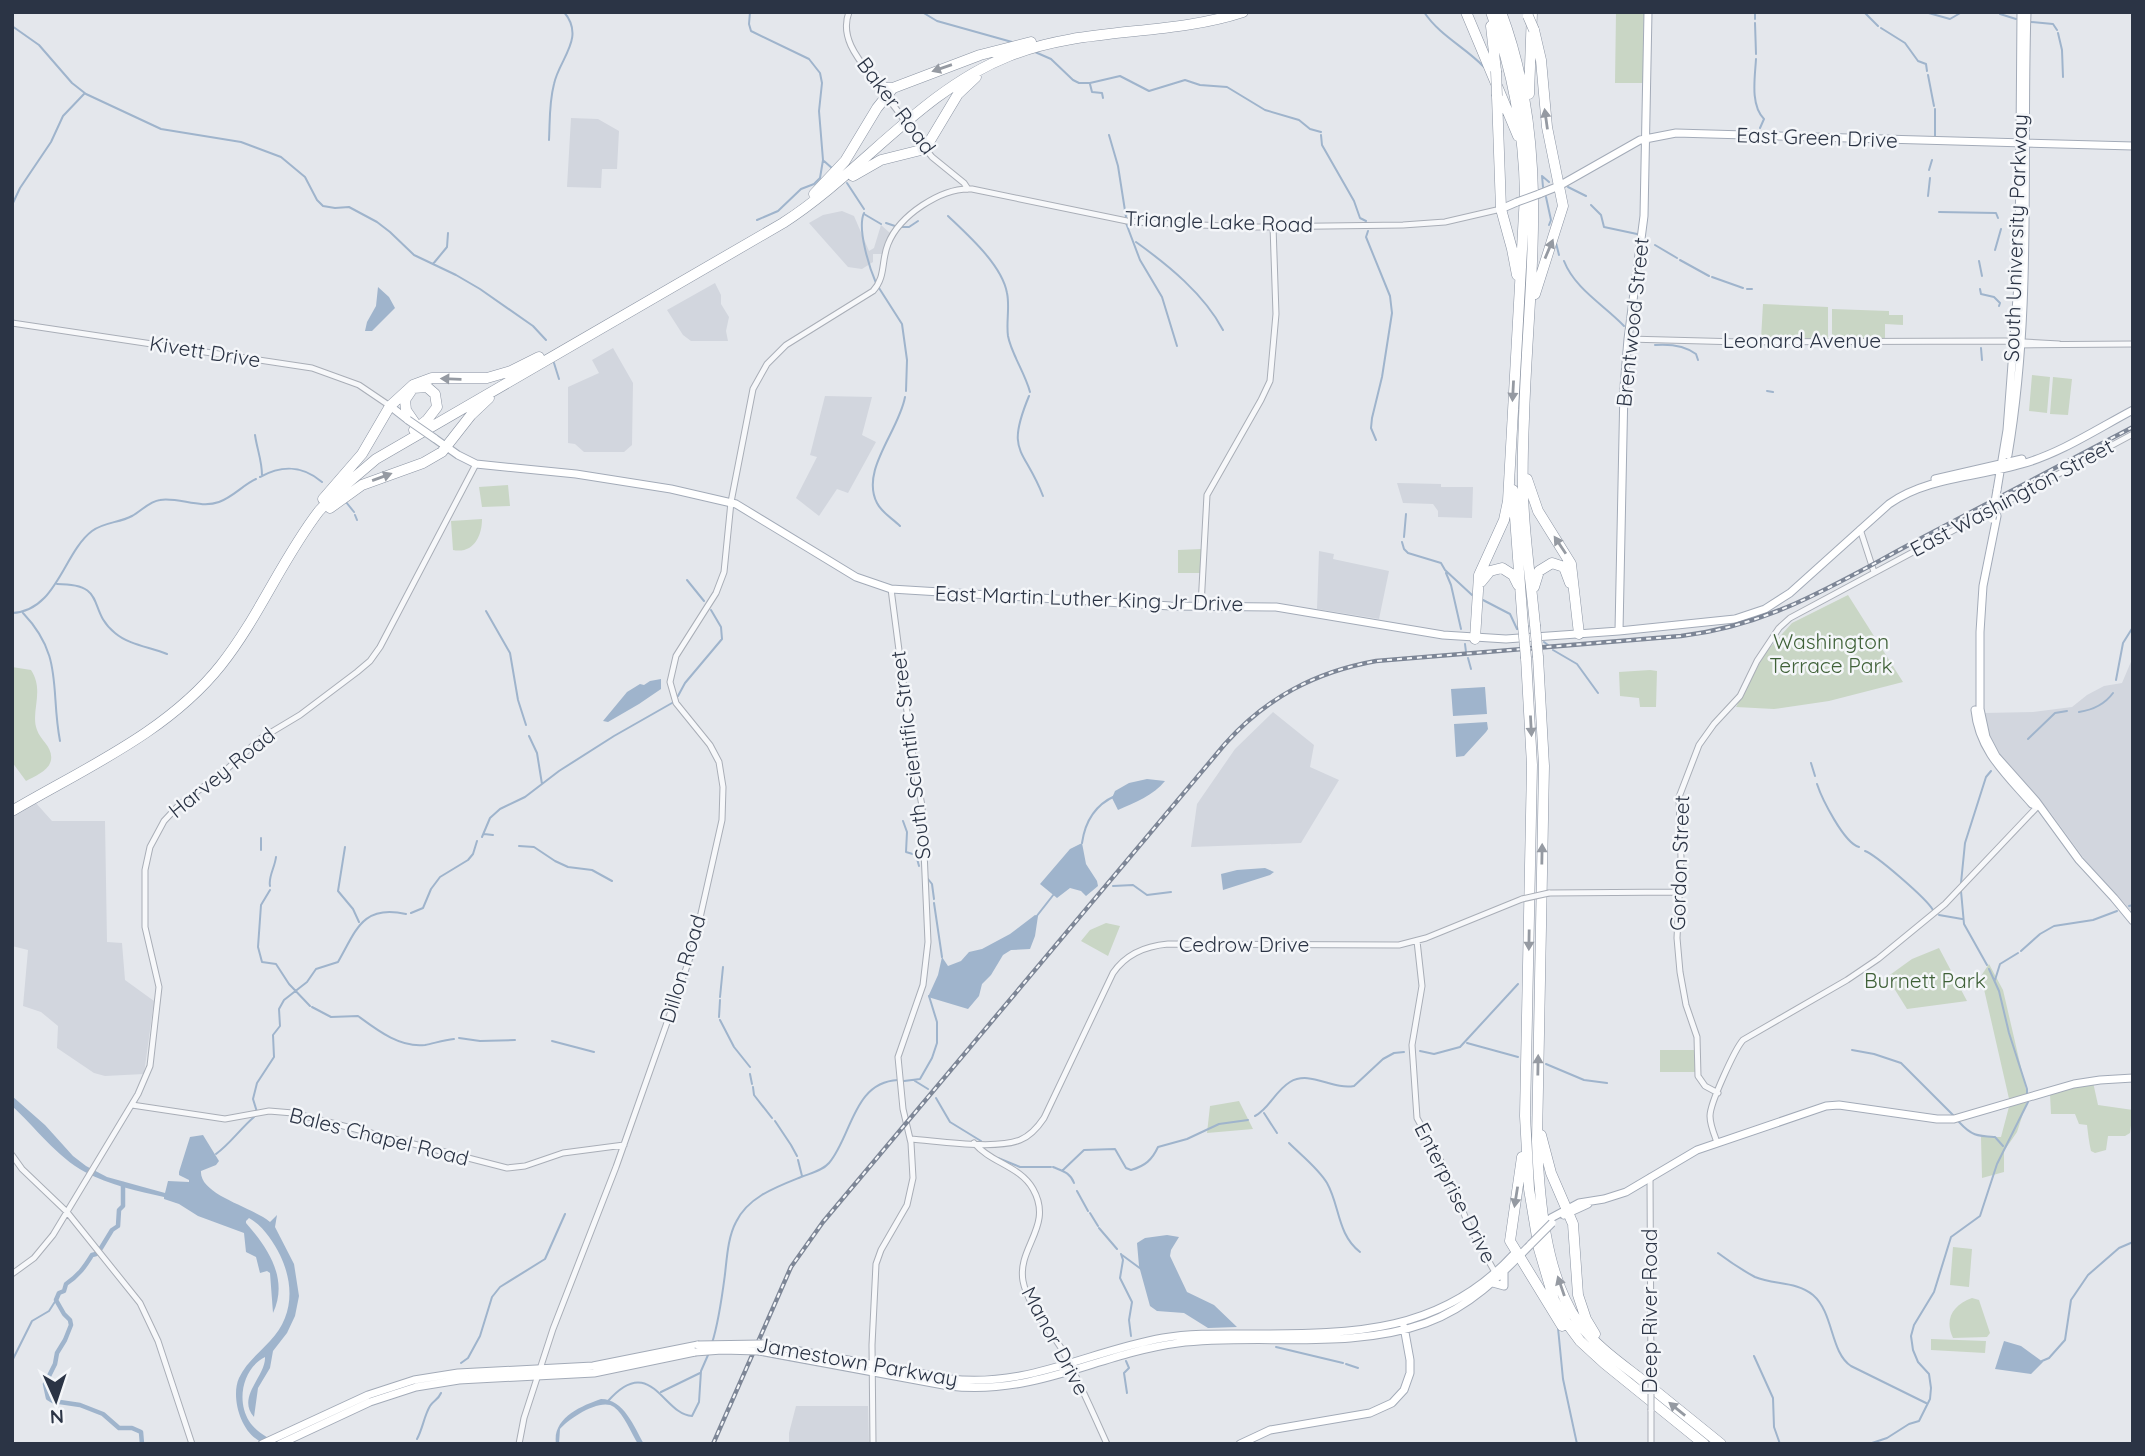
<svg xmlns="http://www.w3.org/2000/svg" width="2145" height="1456" font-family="Quicksand,sans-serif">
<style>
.built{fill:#d2d6de}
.green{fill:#c9d6c5}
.water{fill:#9fb4cc}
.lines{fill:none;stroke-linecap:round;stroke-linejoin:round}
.stream{stroke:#9fb4cc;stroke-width:2}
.river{stroke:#9fb4cc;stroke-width:4.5}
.minor-casing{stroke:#a9aeb7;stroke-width:7}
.major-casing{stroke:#a3abb8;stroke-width:9}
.highway-casing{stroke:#8b94a3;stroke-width:11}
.minor{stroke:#f7f8fa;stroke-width:5}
.major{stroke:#fff;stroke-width:7}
.highway{stroke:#fff;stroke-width:10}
.rail-casing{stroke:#7d8696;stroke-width:4.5}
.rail{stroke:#f4f6f9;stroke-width:2;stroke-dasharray:5;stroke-linecap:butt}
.minor-bridge-casing{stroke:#a9aeb7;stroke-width:7;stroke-linecap:butt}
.major-bridge-casing{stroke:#a3abb8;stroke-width:9;stroke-linecap:butt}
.highway-bridge-casing{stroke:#8b94a3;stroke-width:11;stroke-linecap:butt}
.minor-bridge{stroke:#f7f8fa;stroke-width:5}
.major-bridge{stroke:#fff;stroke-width:7}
.highway-bridge{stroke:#fff;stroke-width:10}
.oneway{fill:#959aa2}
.labels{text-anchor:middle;stroke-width:5;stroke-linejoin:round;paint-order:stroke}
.street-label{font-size:21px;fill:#2b3445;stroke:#f4f6f9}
.park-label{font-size:21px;fill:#3f6138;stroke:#f4f6f9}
</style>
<rect width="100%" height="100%" fill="#e4e7ec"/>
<path class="built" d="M571,118l27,1 21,12 -2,38h-15l-1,19 -34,-1z
M842,211l12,5 15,35 5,-3 7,-23 9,8 -6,21h-11v8l-11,7 -14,-2 -39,-44 14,-8z
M715,283l6,12v9l8,13 -3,14 2,10h-37l-8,-6 -16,-25z
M613,348l20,35 -1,62 -8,7h-40l-9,-8 -7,-1v-56l31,-14 -7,-13z
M825,396l47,1 -10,38 14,7 -28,51 -11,-4 -18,27 -23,-18 21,-41 -7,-2z
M1397,483l44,1v3h32l-1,31 -34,-1v-6l-5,-7 -30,-1z
M1319,551l15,3 -1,5 56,12 -10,48 -62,-10z
M2133,657v256l-45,-49 -38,-52 -54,-59 -6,-11 -6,-29 49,-1 39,-5 15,-12 17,-9 18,-3z
M1273,712l41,33 -4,22 29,13 -38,63 -110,4 6,-43 38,-55z
M35,802l17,19h53l2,121 15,1 3,37 29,21 -10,73 -39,2 -11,-3 -37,-25 1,-22 -17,-14 -18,-6 5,-56 -16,-4v-130z
M796,1406h72l1,38h-80v-11z"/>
<path class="green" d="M1616,12h28l-1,71h-28z
M1763,304l65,3v31l-67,1z
M1832,309l57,2v4h14v10l-18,-1v15h-53z
M2032,375l18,2 -3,36 -18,-2z
M2053,377l19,2 -4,36 -18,-1z
M508,485l2,21 -28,1 -3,-20z
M482,519c0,18 -9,35 -29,31l-2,-29z
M1202,549l-1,24h-23v-23z
M1848,595l55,87 -74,19 -55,8 -38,-2 29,-54 27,-30z
M12,667l19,3c14,21 -1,42 6,60 4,11 16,17 14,30 -2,11 -16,16 -25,21l-14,-19z
M1650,670l7,1 -1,36h-16l-1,-9 -19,-2 -1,-24z
M1106,923l14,3 -12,30 -27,-15 9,-11z
M1939,948l28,53 -60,8 -20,-32 25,-18z
M1989,964l14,26 25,108 -11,34 -13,19v21l-22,6 -1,-41h20l9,-34 -29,-127z
M1660,1050h36v22h-36z
M2093,1082l5,23 35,5 -3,23 -5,3h-17l-2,14 -11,3 -4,-2c-2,-9 -3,-17 -4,-26l-8,-1 -4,-10h-24l-1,-20z
M1239,1101l14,28 -46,4 3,-27z
M1953,1247l19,2 -3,38 -19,-2z
M1972,1298l7,2 11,33 -3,4 -34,1c-9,-19 0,-33 19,-40z
M1931,1339l55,2 -1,12 -54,-3z"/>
<path class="water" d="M378,287l11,10 6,11 -23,23h-7l2,-9 9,-16z
M661,679v10l-22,15 -31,18 -5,-1 24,-29 13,-8 4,1 6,-4z
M1485,687l2,27 -34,2 -2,-27z
M1487,722l1,7 -2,3 -22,24 -8,1 -2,-33z
M1147,779l18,2c-11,14 -31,22 -47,29l-6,-12 3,-7 14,-8z
M1082,843l4,21 11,17 1,5 -12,10 -5,-5 -11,-3 -13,10 -17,-14 30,-35z
M1265,868l9,4 -4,3 -47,15 -2,-16 16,-4z
M1035,915l3,1 -3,20 -5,13 -19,1 -8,5 -12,20 -9,9 -3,12 -11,13 -40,-12 10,-22 4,-18 6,9 13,-5 8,-9 13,-3 28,-15z
M12,1096l33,29 28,31 13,10 21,11 58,16 3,-12 21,1v-2l-10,-5v-3l11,-35 13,-2 16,26 -3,4 -15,6c-2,24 52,36 69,51l7,-7 -2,12 19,37 5,32 -4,20 -8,17 -14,18 -3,17 -12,20 -4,29c-18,-20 12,-41 11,-60 -22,11 -29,43 -16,64 7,11 20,18 32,23 -5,0 -12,1 -17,-1 -22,-7 -34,-45 -25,-65 7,-15 20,-25 31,-37 24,-25 24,-57 10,-86 -7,-14 -17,-29 -31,-37l-3,3v2c22,25 43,56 27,90l-3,-40 -3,-2 -7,2 -4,-16 -10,-5 -2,-19 -46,-17 -19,-12 -15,-5v-2c-26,-6 -55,-12 -79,-25 -28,-15 -50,-45 -73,-66z
M1167,1235l12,2 -8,13 -1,6 17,36 27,13 23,22 -29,1 -24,-15 -27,-2 -7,-5 -11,-40 -2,-23 8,-5z
M2004,1341l17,5 22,16 -12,12 -36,-5z
M601,1399c23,0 33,28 43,45h-6c-7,-11 -14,-30 -24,-37 -13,-10 -46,12 -54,22l-1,15h-3c-4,-26 25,-38 45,-45z"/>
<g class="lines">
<path class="stream" d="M750,12l-1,12 2,7 58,28 11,14 2,10 -3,28 4,49 -3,18 -6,6 -13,5 -23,22 -21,9
M922,12l15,9 75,21
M1424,12c16,24 41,35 60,55
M1755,12v7
M1864,12l14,14
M1925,12l25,7 12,-7
M2000,14l16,5
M2031,22l22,2 4,6
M1755,23l1,31
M12,26l27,19 33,38 14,11 75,35 80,13 40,15 24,20 12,23 6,6 12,2 14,-1 28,15 13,10 24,23 42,20 24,14 53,37 13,14
M1881,28l24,15 13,18 8,3 1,7
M2058,33l4,17 1,27
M1035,52l16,7 22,21 6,3h11l30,-7 29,15 36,-11 15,5 27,2 38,23 34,10 11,9 11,3
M1756,59c-1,18 -6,46 8,60l-4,9
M1928,75l6,31
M1090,84l2,8 10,1 1,5
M1935,109v27
M1109,135l9,31 8,51
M1321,135l1,10 32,56 6,17 6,3
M549,140c1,-20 0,-37 5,-56 5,-25 32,-46 10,-72
M824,161l9,8
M1929,170l3,-10
M1542,176l1,11
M1542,176l7,6
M847,183l17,26
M1568,187l18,9
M1928,196l2,-18
M1546,197l5,23 -2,5
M12,205l8,-17 31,-46 12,-26 21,-22
M1591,205l10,10 3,12 33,7
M1939,212l57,1 2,5
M864,213c-7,15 5,54 12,70
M864,214l17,10
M948,216c20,19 54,49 59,77 3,14 -1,29 1,43 3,17 17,37 22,56
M886,223l9,3
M1126,223l14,37 22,37 15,49
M901,227h8l9,-6
M1368,231l-2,6 24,59 2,17 -10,64 -10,41 -1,10 5,12
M1136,242c32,23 68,52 87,88
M1556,243l3,12
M1655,245l22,13
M1995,250l6,-21
M1680,260l29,16
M1564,261c11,28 40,44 60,65
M1979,261l3,15
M433,264l14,-17 1,-14
M1712,277l31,11
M879,288l23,36 5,36 -1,31
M1747,289h5
M1980,289l1,5 13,3 6,6 -1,3
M1655,345c14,-1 29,0 41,9l2,6
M1981,348l1,12
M554,363l5,16
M1767,391l6,1
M1029,396c-24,58 -5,51 14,100
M255,435c2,14 7,26 7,40
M260,477c22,-12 42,-12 62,5
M346,502l8,10
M355,515l2,5
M900,526c-8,-8 -18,-13 -23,-23 -17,-33 22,-72 28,-106
M1404,537l2,-23
M1402,542l2,7 4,4 33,10 4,7 27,25
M1446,573l5,12 10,44
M687,580l17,21
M57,584c52,0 29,26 58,49 14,12 35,14 52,21
M1483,600l27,14 7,15h3
M486,611l24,42 8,47 8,25
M12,613c45,-2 51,-60 80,-82 12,-9 27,-8 40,-15 9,-5 18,-15 28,-16 19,-3 40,9 59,2 14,-5 24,-17 37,-23
M23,613c41,43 27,76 37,128
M1544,642l4,3
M1465,644l1,8
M1553,650l24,14 21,29
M1468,658l3,11
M2116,680l7,-37 10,-16
M678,696l7,-13 37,-44 -1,-12 -10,-17
M2079,712c13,-2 26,-8 34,-19
M529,736l8,17 5,31
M2028,739l27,-26 12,-2
M1811,763l4,13
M1817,784c5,15 27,59 42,63
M903,821l4,11 -1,20 10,3 3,11
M484,834l9,1
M482,837l8,-19 10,-9 25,-12 34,-26 55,-35 58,-33
M261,838v12
M1082,843c3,-21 13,-38 33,-47
M519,846l15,1 21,14 13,6 24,3 20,11
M345,847l-7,44 15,18 6,13
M1865,851c11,4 61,47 68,59
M928,879l4,5 2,15
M1961,883l4,-40 21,-66 5,-6
M270,886c-2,-9 5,-19 6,-29
M1113,886l20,-1 14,10 24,-3
M270,890l-9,15 -3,42 4,15 14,2 13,20 21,22
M1961,891l3,33 23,41
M934,903l8,54
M2129,906l4,-1
M411,913l12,-5 8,-19 9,-12 28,-17 5,-6 4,-13
M1939,915l23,4
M1036,917l18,-23
M2021,951l19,-17 14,-8 39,-6 24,-9
M1989,969l10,22 10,42 18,56v6
M1995,980l5,-16 18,-11
M720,997l3,-30
M312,1007l19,10 27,-1c19,14 42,32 67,29 10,-2 19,-5 29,-6
M719,1017l1,-17
M720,1020l14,27 16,20
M459,1038l21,3 35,-1
M552,1041l42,11
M1467,1043l51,14
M1852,1050l22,4 27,9 52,52
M1420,1051l14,3 26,-7 58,-63
M1546,1064l38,16 23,3
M750,1074l2,10
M904,1081l16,-2 12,-21 5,-15v-21l-8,-26
M915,1081l13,8
M753,1087l1,8 18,23
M936,1098l14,24 31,19
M257,1112l-4,-13 4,-16 17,-26 -1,-22 7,-9 -1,-17 5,-9 23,-18 9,-13 22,-7c18,-31 24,-58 68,-48
M1264,1113l13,20
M1255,1116c14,-7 20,-25 35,-34 20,-12 42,8 64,4l29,-27 11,-6 10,-1
M775,1121l16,24 6,11
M1959,1122c13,14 18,14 36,15l8,9
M1289,1143c13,13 29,25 38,40 13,23 10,51 33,69
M216,1154c14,-10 24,-25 38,-37
M998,1158l22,9h31
M798,1160l4,16
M1053,1167c9,4 17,5 21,16
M1063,1170l21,-20 31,-1 11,19 5,2c14,-4 21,-10 27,-23l29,-8 32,-15 29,-4
M1077,1191l11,20
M1090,1213l8,13
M1099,1228l18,21
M1718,1253c12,9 24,17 37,24 19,8 41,4 58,18 21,18 17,57 38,71l75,37
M1121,1254l2,6 -3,18 12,24 -3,18 2,16
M1122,1255l19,14
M1558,1328l5,51 14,65
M712,1343c7,-22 10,-46 13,-69 2,-17 3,-37 11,-52 12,-25 40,-35 65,-45 10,-4 21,-6 28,-14 23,-27 24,-81 69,-83
M1276,1347l67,16
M1754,1356l19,42 1,29 6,17
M12,1361l20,-40 17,-10 7,-11
M1126,1361l3,7 -5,5 3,20
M2042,1361l7,-3 16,-18 6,-40 17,-25 31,-27 14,-6
M461,1363l7,-5 12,-22 12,-39 8,-10 45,-28 20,-45
M1346,1364l12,4
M661,1392l39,-19
M608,1401c43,-49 55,14 84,15l7,-14 2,-31 7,-16
M417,1439c6,-11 7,-23 13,-33 4,-6 8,-6 11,-13
M1869,1444l18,-6 22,-14 10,-3 11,-22 1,-11 -2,-14 -11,-12 -5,-12 -2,-14 3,-11 20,-33 17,-55 29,-21 17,-52 31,-62"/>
<path class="river" d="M101,1248l11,-18 6,-4 1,-16 4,-4v-22
M96,1254l-4,1c-8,13 -14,21 -26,29l-2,7 -5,2 -3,7 8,14 6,6 1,5 -6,15 -8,13 -2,11 -10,20 3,14 5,3 27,4 23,9 16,14h13l9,4 1,12"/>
<defs>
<path id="minor" d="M849,12c-11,29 15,53 30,74
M887,97l13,17
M909,128l23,29 32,26 4,6
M12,323l300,45 47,17 31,21
M1628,339l113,3 264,-1 54,3
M2017,345l116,-1
M1860,529l14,43
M1201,606l6,-111 54,-95 9,-19 6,-67 -3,-88
M1549,893l130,-1
M1417,941l5,45 -10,59 5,73 27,49 26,61 26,46
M1718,1093l-13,-7 -7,-10 -1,-39 -11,-32 -6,-33 -3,-34 4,-80 -2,-61 20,-52 15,-21 26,-28 17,-35 22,-33 11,-10 343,-184
M132,1105l93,14 44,-8 24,2 214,55 18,-2 38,-13 61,-8
M910,1139c29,2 85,11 110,1 10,-4 18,-13 24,-22l69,-145c13,-19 32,-27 55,-29l231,1 27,-7 96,-39
M1717,1142c-3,-8 -7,-17 -7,-26 0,-13 25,-67 33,-76l104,-60 31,-21 67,-55 93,-98
M974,1143c17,20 46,23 59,46 21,37 -16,58 -10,92 4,23 28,50 40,70 16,30 30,62 44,93
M12,1155l10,14 45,43 73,91 18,38 34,103
M1650,1177l1,199
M12,1274l22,-16 19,-23 85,-141 12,-28 9,-79 -14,-60v-57l5,-23 14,-26 15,-16 48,-36 33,-30 40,-24 57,-43 13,-11 10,-14 96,-183
M1651,1410v34
M519,1444l5,-26 29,-89 63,-162 77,-218 29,-129 1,-33 -4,-25 -9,-17 -34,-42 -6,-21 6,-26 40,-63 8,-21 7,-70 22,-113 14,-25 19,-19 87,-54c13,-14 8,-30 15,-47 11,-28 53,-57 84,-55l155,32 24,2 100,4 152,-2 42,-3 56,-13
M873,1444l-1,-99 4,-81 5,-14 26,-45 6,-27 -2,-35 -8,-34 -5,-52 25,-72 5,-43 -6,-136 -10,-56 -21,-161"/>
<path id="major" d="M1539,194l20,-8 81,-46 36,-7 457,13
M1501,209l16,-7
M390,406l18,14
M434,438l24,17 18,9 100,10 95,15 65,15 120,73 35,12 280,17 105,1 167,28 63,4 113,-8 116,-12 30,-10 25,-16 99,-89c38,-27 89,-27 133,-40 39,-11 75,-35 111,-54
M2008,455c25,-146 14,-295 19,-443
M1935,479l87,-20
M1997,490l10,-60 12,-159 2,-259
M1997,516l-14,70 -3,46v77l6,28 10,19 40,45 43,59 35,38 19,23
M1619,631l5,-244 4,-48 16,-123 4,-204
M1975,710c4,41 32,65 57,94l5,2
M1564,1215l24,-11
M1551,1218l28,-15 25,-4 22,-7 71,-42 129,-44 13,-1 98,14h17l120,-35 26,-4 33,-2
M1493,1283l11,3v-14
M762,1344l188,35c78,9 139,-28 213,-41 30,-5 60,-4 91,-4 100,0 188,-1 260,-80
M759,1351l190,35c86,10 148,-32 229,-43 80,-10 170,8 248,-20 44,-16 73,-46 105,-79
M262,1444l106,-49 46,-15 44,-7 135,-7 105,-21
M280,1444l90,-42 46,-15 43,-7 135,-7 101,-21
M1240,1444l30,-14 100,-17 22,-10 12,-13 6,-17v-13l-6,-33"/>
<path id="highway" d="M1466,12l52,124
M1501,12c51,136 27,266 23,406 -1,25 -2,50 -1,75 1,44 8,88 12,132
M1491,26l5,45
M1534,30l7,30 6,67 16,79 -28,88
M878,84l8,4h7
M1529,94l3,-82
M1497,96l4,113 11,40 5,26
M853,176l28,-16 44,-11 33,-55 18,-17
M814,194l31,-33 32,-53 16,-20 87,-33 51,-13
M414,430l13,-10 10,-13 -2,-13 -8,-7 -14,1 -8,12 1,10 11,16
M1527,479l11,32 33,53 8,70
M1513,490l10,136
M323,499l39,-45 28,-48 23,-21 19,-7h55l24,-7 28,-14
M330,508l32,-23 61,-22 19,-11 29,-37 18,-17
M1481,582l9,-11 12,-3 11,7 5,10
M1534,587l5,-16 13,-8 12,4 6,16
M1475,639l4,-64 25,-55 4,-19 17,-306c-1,-63 -12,-124 -34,-183
M1538,657l6,109 -7,375c2,56 8,134 41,181 16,22 38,38 59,54 28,23 56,45 84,68
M1526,658l6,107 -7,351 4,73 10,60 15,51 12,22 14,19 24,22 100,81
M12,811c73,-43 156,-79 209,-146 38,-48 61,-106 98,-154l17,-18 40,-34 407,-236c78,-50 139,-133 226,-167 75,-30 158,-19 234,-44
M1541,1135l10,38 22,51 5,71 8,24 9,15
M1522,1157l-12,84 52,85"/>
</defs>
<use href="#minor" class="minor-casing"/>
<use href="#major" class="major-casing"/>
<use href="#highway" class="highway-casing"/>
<use href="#minor" class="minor"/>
<use href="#major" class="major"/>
<use href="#highway" class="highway"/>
<defs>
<path id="rail" d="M713,1444l78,-177 32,-45 402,-478c41,-46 90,-72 151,-83l305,-25c91,-11 156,-53 235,-95 72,-38 145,-76 217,-114"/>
</defs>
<use href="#rail" class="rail-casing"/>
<use href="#rail" class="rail"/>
<defs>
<path id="minor-bridge" d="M900,114l9,14
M1522,899l27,-6
M1651,1410v-34"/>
<path id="major-bridge" d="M1517,202l22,-8
M408,420l26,18
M1992,519l5,-29
M1531,1244l21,-21
M698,1345l64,-1
M695,1352l27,-2 37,1"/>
<path id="highway-bridge" d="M1528,16l6,14
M1496,71l1,25
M1535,625l3,32
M1523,626l3,32"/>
</defs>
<use href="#minor-bridge" class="minor-bridge-casing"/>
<use href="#major-bridge" class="major-bridge-casing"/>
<use href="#highway-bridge" class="highway-bridge-casing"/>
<use href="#minor-bridge" class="minor-bridge"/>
<use href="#major-bridge" class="major-bridge"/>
<use href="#highway-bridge" class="highway-bridge"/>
</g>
<defs><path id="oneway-solid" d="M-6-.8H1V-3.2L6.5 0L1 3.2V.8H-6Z" transform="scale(1.75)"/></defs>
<g class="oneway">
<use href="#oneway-solid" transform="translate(942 68) rotate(161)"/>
<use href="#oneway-solid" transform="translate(1546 119) rotate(-98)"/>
<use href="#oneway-solid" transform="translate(1549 249) rotate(-67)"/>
<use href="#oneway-solid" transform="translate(451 379) rotate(-178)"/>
<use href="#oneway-solid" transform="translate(1513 391) rotate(93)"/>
<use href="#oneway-solid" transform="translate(382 477) rotate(-20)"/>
<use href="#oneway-solid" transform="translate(1560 545) rotate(-124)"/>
<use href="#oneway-solid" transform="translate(1531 726) rotate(87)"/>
<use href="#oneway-solid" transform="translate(1542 854) rotate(-89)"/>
<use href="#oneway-solid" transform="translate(1529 940) rotate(91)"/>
<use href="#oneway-solid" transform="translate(1538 1065) rotate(-89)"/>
<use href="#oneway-solid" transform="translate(1516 1197) rotate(99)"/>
<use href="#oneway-solid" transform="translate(1561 1286) rotate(-109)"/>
<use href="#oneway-solid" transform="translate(1677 1409) rotate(-141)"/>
</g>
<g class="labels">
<g class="street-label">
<text transform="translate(896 106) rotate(53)" y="7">Baker Road</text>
<text transform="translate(1817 138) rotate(2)" y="7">East Green Drive</text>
<text transform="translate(1219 222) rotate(2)" y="7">Triangle Lake Road</text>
<text transform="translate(2016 238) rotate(-88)" y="7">South University Parkway</text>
<text transform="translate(1633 322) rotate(-84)" y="7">Brentwood Street</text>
<text x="1802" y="348">Leonard Avenue</text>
<text transform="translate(205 352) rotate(9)" y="7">Kivett Drive</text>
<text transform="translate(2012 498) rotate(-28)" y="7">East Washington Street</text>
<text transform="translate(1089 599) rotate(2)" y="7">East Martin Luther King Jr Drive</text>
<text transform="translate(911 755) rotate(-97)" y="7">South Scientific Street</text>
<text transform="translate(222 773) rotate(-39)" y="7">Harvey Road</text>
<text transform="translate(1680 863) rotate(-88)" y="7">Gordon Street</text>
<text x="1244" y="952">Cedrow Drive</text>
<text transform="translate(683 969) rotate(-73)" y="7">Dillon Road</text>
<text transform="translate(379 1137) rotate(14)" y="7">Bales Chapel Road</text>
<text transform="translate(1455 1193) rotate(63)" y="7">Enterprise Drive</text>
<text transform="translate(1650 1311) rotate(-90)" y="7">Deep River Road</text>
<text transform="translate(1055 1341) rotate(62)" y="7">Manor Drive</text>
<text transform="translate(857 1362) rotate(10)" y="7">Jamestown Parkway</text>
</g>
<g class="park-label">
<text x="1831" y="649">Washington<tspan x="1831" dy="24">Terrace Park</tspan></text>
<text x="1925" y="988">Burnett Park</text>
</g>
</g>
<rect width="2145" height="1456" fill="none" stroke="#2b3445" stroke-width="28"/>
<g transform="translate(56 1400) rotate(177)" stroke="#f4f6f9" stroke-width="5" paint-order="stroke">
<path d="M0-5L12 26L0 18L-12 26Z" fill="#2b3445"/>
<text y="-10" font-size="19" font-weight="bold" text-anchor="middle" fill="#2b3445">N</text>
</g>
</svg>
